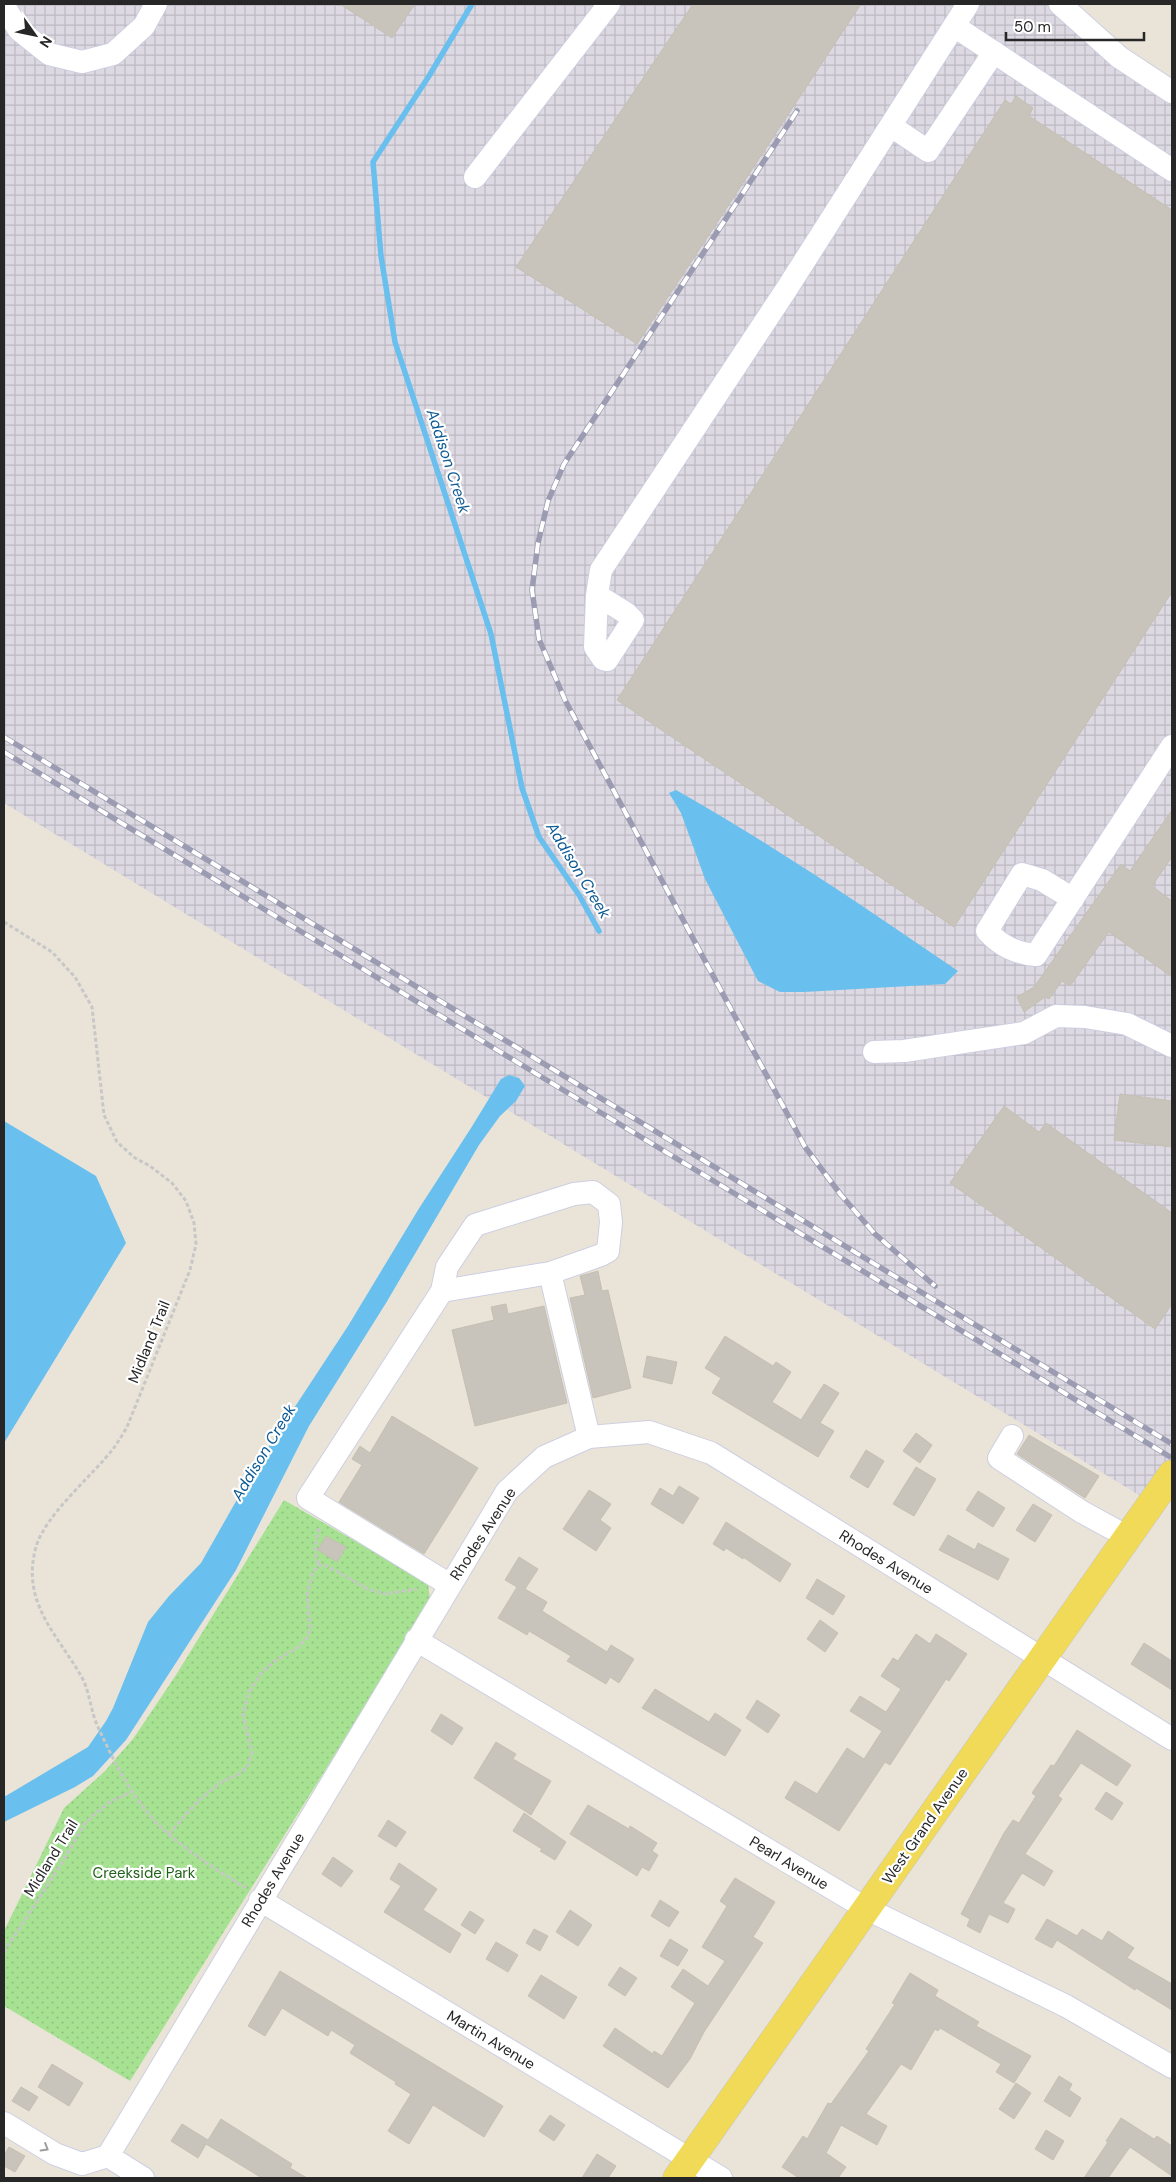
<svg xmlns="http://www.w3.org/2000/svg" width="1176" height="2182" font-family="'DM Sans',sans-serif">
<style>
.industrial{fill:url(#industrial-grid)}
.park{fill:url(#park-dots)}
.water{fill:#69bfee}
.lines{fill:none;stroke-linecap:round;stroke-linejoin:round}
.stream{stroke:#69bfee;stroke-width:5.5}
.building{fill:#c8c3bb;stroke:#c5c0b2}
.minor-casing{stroke:#cdcfe1;stroke-width:24}
.major-casing{stroke:#c7c7c7;stroke-width:29}
.path{stroke:#c7c7c7;stroke-width:3;stroke-dasharray:4 2.5;stroke-linecap:butt}
.minor{stroke:#fff;stroke-width:22}
.major{stroke:#f0da57;stroke-width:28}
.rail-casing{stroke:#9b9cb2;stroke-width:5.5}
.rail{stroke:#fff;stroke-width:4;stroke-dasharray:11;stroke-linecap:butt}
.oneway{stroke:#9e9e9e}
.labels{text-anchor:middle;stroke-width:4.5;stroke-linejoin:round;paint-order:stroke}
.street-label{font-size:15px;fill:#272727;stroke:#fff}
.park-label{font-size:15px;fill:#216219;stroke:#fff}
.water-label{font-size:16px;font-style:italic;fill:#0d5a95;stroke:#fff}
</style>
<defs>
<pattern id="industrial-grid" width="8" height="8" patternUnits="userSpaceOnUse" patternTransform="scale(1.25)"><rect width="8" height="8" fill="#dcd9e2"/><path d="M0 4h8M4 0v8" fill="none" stroke="#bdbac2"/></pattern>
<pattern id="park-dots" width="8" height="8" patternUnits="userSpaceOnUse" patternTransform="scale(1.25)"><rect width="8" height="8" fill="#a7e293"/><path d="M2 2h.1M6 6h.1" fill="none" stroke="#90c27f" stroke-width="1.8" stroke-linecap="round"/></pattern>
</defs>
<rect width="100%" height="100%" fill="#eae4d8"/>
<path class="industrial" d="M4,4h1056l112,88v1372l-25,36 -1143,-697z"/>
<path class="park" d="M284,1500l144,83 2,16 -109,178 -191,304 -126,-75v-75l60,-123 40,-36 29,-33 43,-64z"/>
<path class="water" d="M676,790c97,55 190,118 282,181l-13,13 -141,8h-24l-22,-11 -53,-102 -24,-66 -12,-20z
M509,1075l10,3 6,8 -9,15 -16,15 -21,29 -93,158 -77,123 -73,144 -110,170 -33,36 -18,11 -71,35v-25l84,-50 18,-26 7,-13 35,-86 21,-26 32,-33 55,-97 92,-140 70,-116 53,-82 30,-49z
M4,1121l92,55 30,67 -122,200z"/>
<g class="lines">
<path class="stream" d="M472,4l-43,72 -56,86 8,94 14,86 96,292 31,154 17,49 40,58 20,36"/>
</g>
<path class="building" d="M340,4h75l-23,34z
M693,4h168l-224,340 -121,-77z
M1016,96l17,12 -4,8 143,94v382l-218,335 -337,-227 388,-600 6,4z
M1172,810v47l-20,29 20,15v76l-63,-45 -39,54 -8,-5 -13,18 -4,-2 -21,15 -7,-15 17,-10 87,-123 9,7z
M1120,1094l52,7v46l-58,-7z
M1004,1106l35,26 7,-9 126,90v91l-17,25 -205,-146z
M598,1271l4,20 6,-1 23,98 -38,10 -23,-100 15,-3 -5,-19z
M506,1304l2,10 36,-8 23,97 -92,23 -23,-96 42,-10 -3,-13z
M725,1336l48,30 3,-4 15,10 -19,30 29,18 23,-36 15,9 -19,30 14,8 -16,26 -106,-64 9,-15 -16,-10z
M647,1356l30,6 -5,22 -29,-7z
M392,1416l86,52 -54,86 -85,-52 23,-37 -10,-6 8,-13 10,7z
M916,1433l16,12 -12,18 -17,-12z
M1029,1435l70,41 -14,22 -68,-44z
M866,1450l18,11 -16,27 -18,-11z
M916,1467l20,12 -22,37 -21,-12z
M679,1486l20,12 -16,26 -32,-20 9,-16 13,8z
M589,1490l22,14 -11,16 11,8 -15,23 -33,-22z
M978,1491l27,17 -12,19 -27,-17z
M1033,1504l19,11 -17,27 -19,-12z
M726,1522l65,42 -11,18 -37,-25v2l-17,-11 -2,3 -11,-7z
M948,1535l27,15 3,-7 31,16 -11,21 -59,-30z
M326,1536l20,11 -9,15 -19,-12z
M519,1557l19,12 -13,20 22,13 -5,9 65,41 4,-7 23,14 -15,24 -9,-6 -4,7 -39,-23 4,-5 -42,-25 -2,4 -29,-17 19,-31 -12,-7z
M817,1579l28,17 -12,19 -27,-17z
M820,1620l18,13 -13,19 -18,-13z
M916,1634l14,10 6,-10 31,20 -18,27 -3,-2 -56,86 -5,-3 -46,69 -54,-33 10,-17 22,13 30,-46 17,11 18,-28 -32,-20 10,-15 26,16 15,-23 -20,-13 12,-18 5,3z
M1144,1643l28,18v29l-41,-26z
M655,1689l54,33 6,-9 26,17 -16,26 -83,-48z
M757,1700l23,15 -12,18 -22,-15z
M441,1714l22,14 -11,17 -21,-14z
M1077,1730l54,35 -14,21 -36,-23 -23,33 4,3 -37,55 28,17 -9,15 -22,-13 -19,30 12,6 -7,14 -19,-9 -9,19 -13,-7 3,-7 -9,-5 43,-81 9,-13 6,3 17,-27 -4,-3 19,-28 3,1z
M496,1742l20,12 -3,5 38,22 -20,34 -57,-37z
M1106,1792l17,11 -11,17 -17,-11z
M588,1805l41,24 1,-3 27,17 -5,8 6,4 -9,16 -7,-4 -5,9 -67,-42z
M524,1813l42,29 -11,18 -15,-9 2,-2 -29,-18z
M388,1820l18,12 -10,15 -18,-11z
M333,1857l20,14 -12,16 -19,-13z
M399,1863l38,26 -14,21 38,24 -11,19 -66,-41 17,-26 -11,-7z
M735,1878l40,24 -22,35 10,6 -59,89 -14,27 -22,29 -65,-42 12,-18 38,26 1,-3 8,5 33,-53 -24,-16 12,-18 25,17 17,-25 -23,-14 25,-41 -7,-5z
M660,1900l19,12 -10,15 -18,-11z
M570,1910l22,15 -14,21 -22,-14z
M470,1911l14,9 -9,14 -14,-9z
M1047,1919l30,17 5,-7 20,12 6,-10 26,17 -7,10 45,26v26l-36,-22 -1,2 -78,-50 -5,8 -17,-9z
M534,1929l14,7 -8,15 -14,-8z
M670,1939l18,11 -10,16 -18,-10z
M496,1942l22,13 -10,17 -22,-13z
M620,1967l17,11 -12,18 -17,-11z
M280,1971l223,135 -19,31 -51,-32 -24,39 -21,-13 23,-37 -16,-10 1,-2 -46,-29 5,-8 -24,-15 -3,6 -46,-28 -17,28 -17,-10z
M910,1973l28,17 -3,6 44,26 -3,4 55,30 -17,27 -18,-11 5,-8 -61,-36 -2,3 -3,-2 -24,41 -10,-6 -35,50 21,12 -10,19 -36,-20 -15,28 20,14 -8,11h-39l-17,-11 21,-31 4,3 21,-36 3,1 38,-53 -3,-2 29,-45 -3,-1z
M541,1975l36,22 -13,22 -36,-23z
M52,2064l31,19 -14,23 -31,-19z
M1059,2076l13,8 -3,6 12,8 -11,19 -26,-16z
M1016,2083l15,10 -17,26 -15,-10z
M21,2087l17,10 -9,14 -17,-10z
M550,2115l15,10 -11,16 -15,-10z
M1121,2118l33,21 3,-3 15,10v30l-42,-29 -22,31h-24l24,-36 -2,-1z
M221,2119l71,45 -2,4 17,10h-45l-56,-34 -8,14 -27,-17 11,-17 26,16z
M1046,2130l18,11 -11,19 -18,-11z
M9,2147l16,9 -10,16 -11,-6v-11z
M597,2154l19,12 -8,12h-26z"/>
<g class="lines">
<defs>
<path id="minor" d="M1060,4l59,53 53,35
M4,6l15,24 30,24 33,8 31,-8 31,-28 12,-22
M954,26l218,144
M891,126l37,25 66,-99
M475,177l134,-173
M597,595l29,18 7,7 -26,40 -4,-1 -8,-12 2,-52 4,-25 185,-280 182,-286
M1073,899l-31,-19 -20,-6 -35,57c14,15 28,22 49,24l136,-209
M874,1052l30,-1 120,-18 32,-17 29,1 42,7 45,22
M442,1291l5,-24 28,-42 99,-31 19,-2 16,12 2,18 -3,29 -7,4 -51,18
M1012,1436l-13,22 83,54 46,25
M450,1585l-142,-87 134,-207 108,-18 39,164
M416,1640l451,269 199,97 106,61
M260,1900l461,278
M4,2123l51,31 27,10 26,-8 35,22
M108,2156l399,-665 37,-34 45,-20 60,-5 62,21 461,286"/>
<path id="major" d="M677,2178l495,-704"/>
</defs>
<use href="#minor" class="minor-casing"/>
<use href="#major" class="major-casing"/>
<path class="path" d="M4,922l48,30 23,25 17,30 12,108 13,27 18,16 15,8 22,17 14,18 8,22 2,21 -6,26 -63,157c-4,7 -9,15 -14,22 -21,27 -68,66 -77,98 -15,54 19,85 44,127 10,16 10,36 18,53 17,37 37,77 67,104 25,22 53,40 81,57
M319,1528c-3,13 -6,24 0,37
M169,1834l30,-34 22,-18 18,-8 9,-8 4,-14 -9,-37 6,-23 13,-20 13,-11 22,-13 10,-10 3,-9 -3,-35 6,-22 6,-7 8,1 41,23 16,5 33,-5
M4,1952l56,-86 25,-43 26,-22 21,-9"/>
<use href="#minor" class="minor"/>
<use href="#major" class="major"/>
<defs>
<path id="rail" d="M797,111l-233,353 -16,37 -10,42 -6,47 7,49 26,61 240,447 36,48 34,39 60,52
M4,737l1168,707
M4,752l1168,706"/>
</defs>
<use href="#rail" class="rail-casing"/>
<use href="#rail" class="rail"/>
</g>
<defs><path id="oneway-chevron" d="M-2-3.5L2.5 0L-2 3.5" fill="none" stroke-width="1.6" stroke-linecap="round" stroke-linejoin="round" transform="scale(1.25)"/></defs>
<use class="oneway" href="#oneway-chevron" transform="translate(45 2148) rotate(31)"/>
<g class="labels">
<g class="street-label">
<text transform="translate(149 1342) rotate(-68)" y="5">Midland Trail</text>
<text transform="translate(483 1534) rotate(-57)" y="5">Rhodes Avenue</text>
<text transform="translate(886 1562) rotate(32)" y="5">Rhodes Avenue</text>
<text transform="translate(925 1826) rotate(-55)" y="5">West Grand Avenue</text>
<text transform="translate(51 1858) rotate(-58)" y="5">Midland Trail</text>
<text transform="translate(789 1863) rotate(31)" y="5">Pearl Avenue</text>
<text transform="translate(273 1880) rotate(-59)" y="5">Rhodes Avenue</text>
<text transform="translate(491 2040) rotate(31)" y="5">Martin Avenue</text>
</g>
<g class="park-label">
<text x="144" y="1878">Creekside Park</text>
</g>
<g class="water-label">
<text transform="translate(449 461) rotate(72)" y="6">Addison Creek</text>
<text transform="translate(579 870) rotate(59)" y="6">Addison Creek</text>
<text transform="translate(263 1452) rotate(-59)" y="6">Addison Creek</text>
</g>
</g>
<rect width="1176" height="2182" fill="none" stroke="#272727" stroke-width="10"/>
<g transform="translate(35 35) rotate(123)" stroke="#ffffff" stroke-width="4" paint-order="stroke">
<path d="M0-4L9 19L0 12L-9 19Z" fill="#272727"/>
<text y="-8" font-size="14" font-weight="bold" text-anchor="middle" fill="#272727">N</text>
</g>
<path d="M1006 32v8h138v-8" fill="none" stroke="#272727" stroke-width="2.5"/>
<text x="1014" y="32" font-size="15" fill="#272727" stroke="#ffffff" stroke-width="4" paint-order="stroke">50 m</text>
</svg>
